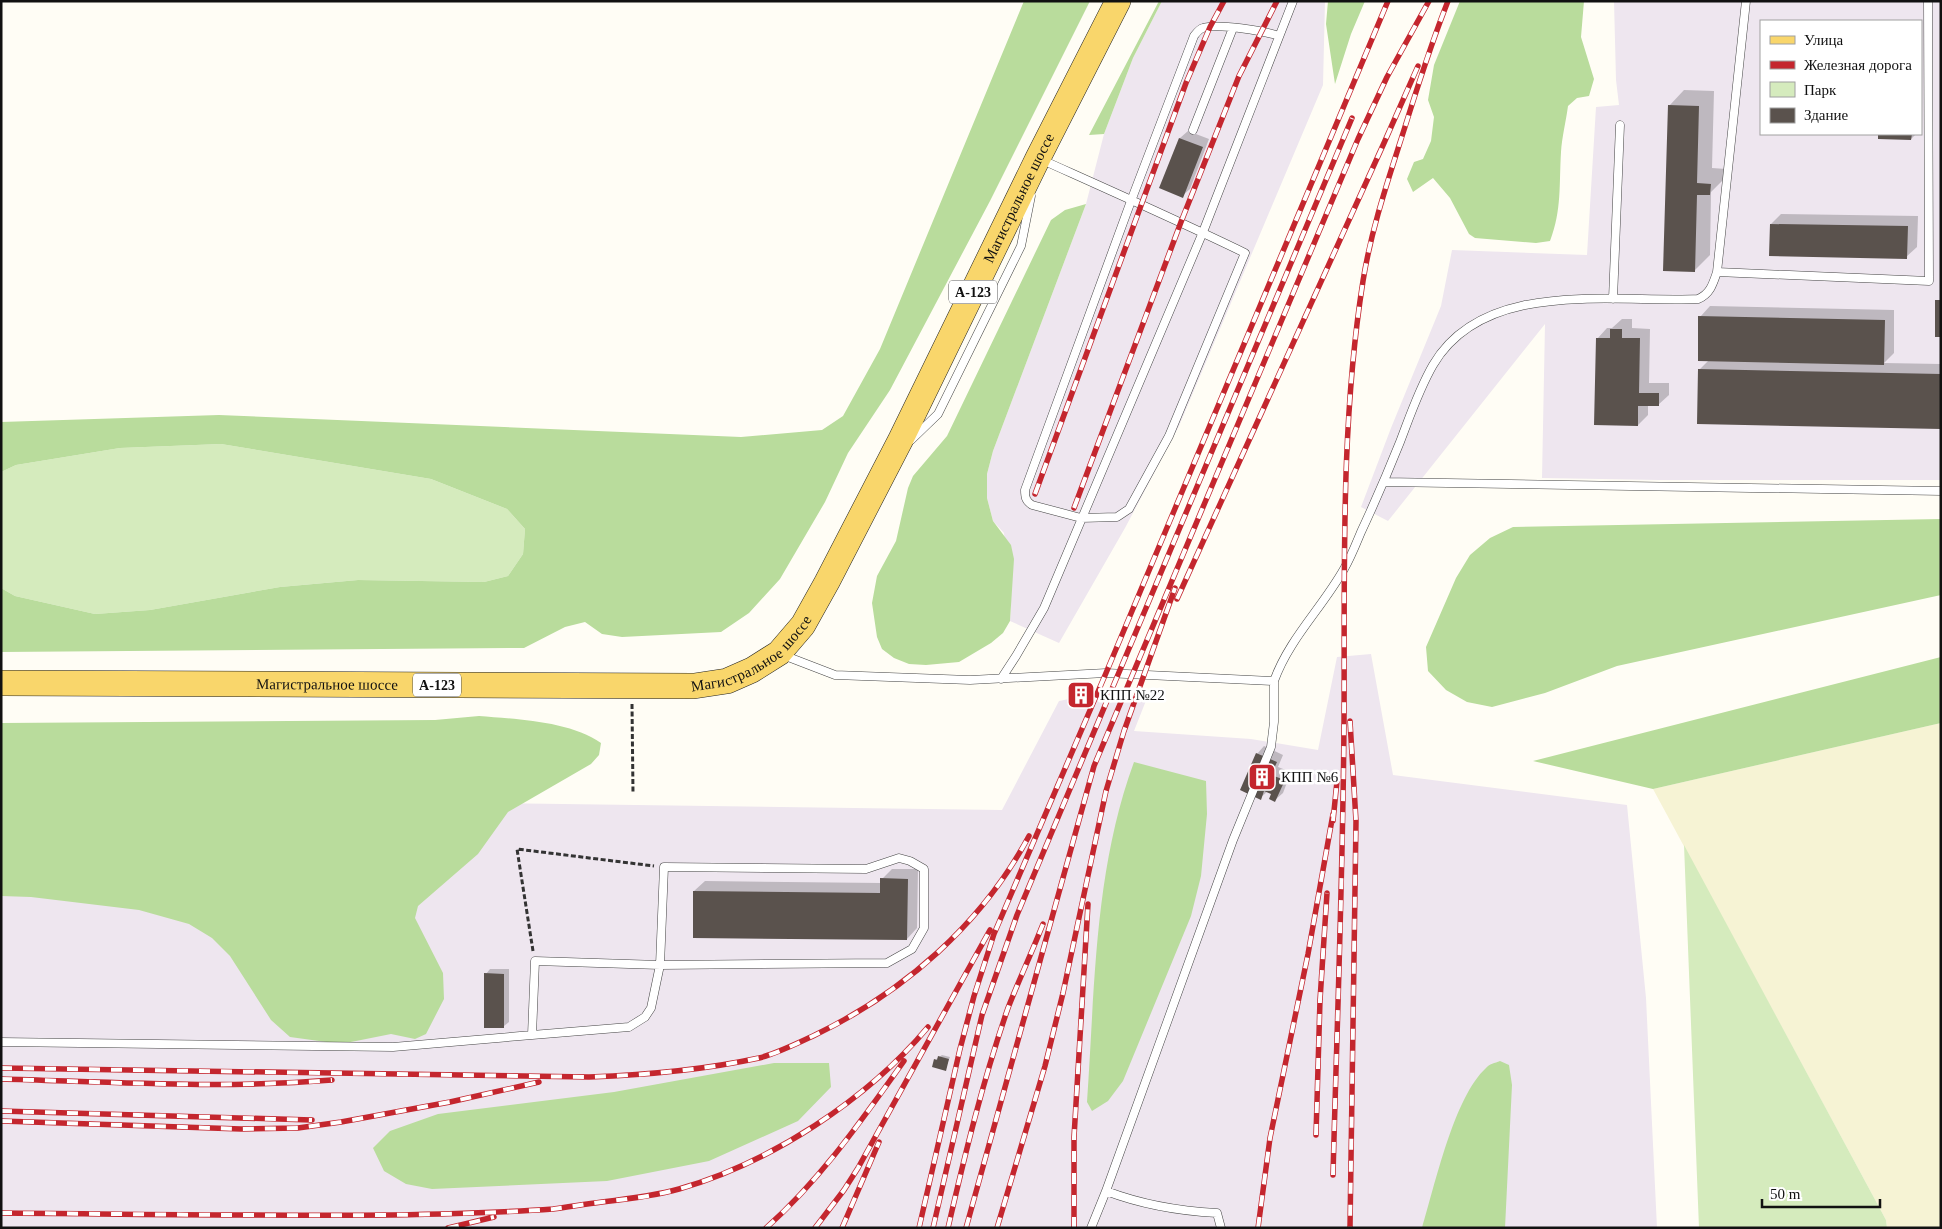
<svg xmlns="http://www.w3.org/2000/svg" width="1942" height="1229" font-family="'Times New Roman',serif">
<style>
.industrial{fill:#eee6ef;fill-rule:evenodd}
.farmland{fill:#f6f3d4}
.green{fill:#d5ebbd}
.forest{fill:#b9dc9c}
.shadow{fill:#0003}
.building{fill:#5a524d}
.lines{fill:none;stroke-linecap:round;stroke-linejoin:round}
.lane-casing{stroke:#444;stroke-width:9}
.primary-casing{stroke:#222;stroke-width:26}
.path{stroke:#333;stroke-width:3;stroke-dasharray:5 2.5;stroke-linecap:butt}
.lane{stroke:#fff;stroke-width:8}
.primary{stroke:#f9d66b;stroke-width:25}
.rail-casing{stroke:#c4262e;stroke-width:5.5}
.rail{stroke:#fff;stroke-width:4;stroke-dasharray:11;stroke-linecap:butt}
.labels{text-anchor:middle;stroke-width:5;stroke-linejoin:round;paint-order:stroke}
.shield{fill:#fff;stroke:#585858;stroke-width:1}
.shield-label{font-size:14px;font-weight:bold;fill:#111}
.street-label{font-size:15px;fill:#111;stroke:#fff}
.poi-label{font-size:15px;fill:#111;stroke:#fff;text-anchor:start}
</style>
<rect width="100%" height="100%" fill="#fffdf5"/>
<path class="industrial" d="M1162,1h163l-2,84 -144,341 -54,102 -66,115 -49,-22 1,-17 -7,-71 -11,-12 -6,-23v-24l6,-23 93,-247 18,-70 29,-76z
M1614,1h327v479h-282l-117,-2 3,-154 -157,197 -27,-14 30,-79 50,-122 11,-56 135,5 9,-148 23,-2 -3,-25zM1761,21h160v113h-160z
M1371,654l22,121 234,30 19,193 11,230h-1656v-346l350,-81 651,9 57,-109 15,-3 5,-11 10,5 58,6 -13,33 117,8 67,11 19,-93z"/>
<path class="farmland" d="M1941,723v505h-54l-1,-8 -233,-431z"/>
<path class="green" d="M221,444l210,35 76,30 18,20 -2,25 -15,22 -24,6 -126,-2 -78,7 -130,23 -55,4 -80,-18 -14,-8v-116l15,-7 104,-17z
M1684,845l202,375 1,8h-188z"/>
<path class="forest" d="M1024,1h66l-100,200 -100,189 -42,63 -23,49 -45,77 -31,34 -28,19 -99,5 -20,-3 -17,-12 -20,5 -41,21 -523,4v-64l14,8 80,18 55,-4 130,-23 78,-7 126,2 24,-6 15,-22 2,-25 -18,-20 -76,-30 -210,-35 -101,4 -104,17 -15,7v-50l218,-7 522,22 81,-7 21,-14 37,-67z
M1159,1h3l-29,57 -29,76 -15,1z
M1328,1h37l-14,33 -16,50 -9,-60z
M1460,1h124l-3,36 13,42 -5,17 -12,2 -9,8c-2,15 -6,31 -7,46 -2,32 1,58 -11,89l-14,2 -61,-5 -6,-4 -19,-36 -17,-20 -20,14 -6,-13 7,-17 9,-3 8,-18 3,-24 -6,-17 6,-35z
M1086,204l-93,247 -6,23v24l6,23 18,24 3,14 -4,62 -7,12 -12,10 -32,19 -33,3 -17,-1 -15,-6 -12,-9 -5,-12 -5,-34 5,-27 19,-35 12,-53 5,-12 34,-40 104,-216 14,-10z
M1941,519v76l-324,71 -72,27 -53,14 -25,-5 -21,-12 -18,-19 -2,-24 30,-69 14,-23 20,-17 23,-11z
M1941,657v66l-288,66 -120,-28z
M479,716c36,3 91,5 122,27l-2,12 -8,9 -83,48 -30,42 -60,52 -3,12 28,55 1,26 -18,35 -11,5 -24,-5 -50,10 -51,-7 -19,-17 -41,-64 -18,-18 -23,-14 -50,-14 -108,-13 -30,-1v-173l434,-3z
M1134,762l72,19 1,33 -6,62 -10,40 -68,165 -15,20 -16,10 -5,-9c8,-114 7,-231 47,-340z
M1500,1061l9,4 3,20 -7,143h-83c13,-43 32,-131 64,-160 3,-4 9,-5 14,-7z
M774,1063h55l2,24 -33,34 -89,40 -102,20 -175,8 -26,-5 -22,-13 -11,-23 17,-17 48,-17 176,-22z"/>
<path class="shadow" d="M1684,90l30,1 -2,77 14,1 -1,9 -14,14 -1,63 -16,16 -25,-165z
M1188,131l21,8 -19,50 -8,7 -21,-8 19,-50z
M1879,134h37l-5,5 -32,-1z
M1781,214l137,2 -1,31 -11,10 -135,-33z
M1710,306l184,4v43l-10,10 57,1v64l-242,-58 10,-10 -9,-43z
M1622,319h10v9l18,1 -1,54h20v12l-11,10h-10v10l-10,10 -41,-86 10,-11h5z
M1082,686l8,3 -5,10 -5,-11z
M1264,746l19,9 -5,12 13,5 -8,21 -8,7 -2,-7 -5,-2 -8,7 -3,-44z
M892,869h26l-1,59 -10,11 -213,-48 11,-10 177,2v-4z
M490,969h19v53l-5,4 -18,-52z
M942,1055l8,2 -5,12 -10,-9z"/>
<path class="building" d="M1668,105l31,1 -2,77 14,1 -1,11h-13l-2,77 -32,-1z
M1878,134h34l-1,6 -33,-1z
M1179,138l24,9 -20,51 -24,-10z
M1770,224l138,2 -1,33 -138,-3z
M1935,300h6v37h-6z
M1698,316l187,4 -1,45 -186,-4z
M1610,329h12v9h18l-1,55h20v13h-21v20l-44,-1 2,-87h14z
M1698,369l243,5v55l-244,-5z
M1079,687l10,5 -5,10 -10,-4z
M1256,753l21,9 -6,13 14,5 -10,22 -6,-3 2,-5 -7,-3 -3,9 -21,-10z
M880,878l28,1 -1,61 -214,-2v-47l187,2z
M484,973l20,1v54h-20z
M938,1056l11,3 -3,12 -14,-4 2,-8 3,1z"/>
<g class="lines">
<defs>
<path id="lane" d="M1193,130l40,-102
M1040,159c69,31 137,61 205,94l-76,183 -40,73 -12,8 -36,1 -49,-13c-6,-4 -7,-7 -7,-15l106,-289 63,-165c3,-4 5,-7 9,-8 15,-5 61,3 76,8
M1717,272l212,9 -1,-280
M1613,299l7,-174
M911,440l27,-26 83,-168 10,-50
M1384,482l557,9
M783,655l52,20 135,5 136,-7 168,8v41l-3,25 -38,93 -127,351 -15,37
M1001,679l15,-23 28,-48 159,-376 90,-231
M1274,681c15,-42 48,-73 70,-112 7,-12 12,-25 17,-37 14,-30 27,-60 39,-90 10,-26 19,-53 33,-77 51,-87 180,-62 265,-66 12,-5 15,-15 19,-27l29,-271
M1,1042l392,5 139,-12 3,-74 125,4 227,-2 25,-14 12,-21v-59l-14,-8 -11,-3 -33,11 -202,-2 -4,98 -9,43 -6,9 -16,10 -97,8
M1106,1191c37,14 72,20 111,22l4,15"/>
<g id="primary">
<path id="s1" d="M1,683l693,3 33,-5 25,-11 27,-17 24,-28 24,-43 74,-143 137,-281 80,-157"/>
</g>
</defs>
<use href="#lane" class="lane-casing"/>
<use href="#primary" class="primary-casing"/>
<path class="path" d="M632,704l1,89
M533,951l-16,-102 137,17"/>
<use href="#lane" class="lane"/>
<use href="#primary" class="primary"/>
<defs>
<path id="rail" d="M1035,494l151,-411 24,-56 14,-26
M1074,508l107,-286 58,-146 38,-75
M1177,599l207,-456 34,-77
M1350,721l6,100 -6,407
M1333,821l4,-40
M1,1068l588,9c57,-2 114,-7 170,-19 19,-5 39,-15 56,-23 89,-43 167,-111 214,-199
M1,1079c110,3 221,10 331,1
M1,1111l311,9
M1,1121l240,8 57,-1 43,-6 109,-20 89,-20
M1316,1135l4,-135 7,-107
M1333,1175c4,-151 10,-302 11,-453 1,-147 -4,-296 19,-441 9,-57 29,-112 46,-167 12,-38 24,-75 39,-113
M1,1213c130,1 260,3 389,2 54,-1 109,-2 163,-6 16,-2 32,-5 49,-7 26,-3 52,-6 77,-13 91,-26 188,-89 249,-162
M448,1228l46,-11
M766,1228c55,-49 95,-107 138,-167
M815,1228l29,-38 14,-22 132,-238
M842,1228l37,-86
M919,1228l41,-179 14,-53 20,-62 112,-261 282,-672
M933,1228l49,-213 35,-100 335,-797
M948,1228c17,-74 35,-148 60,-220 11,-28 24,-56 35,-84
M966,1228l128,-462 264,-627 29,-62 42,-76
M997,1228l48,-162 18,-73 43,-202 18,-60 51,-143
M1074,1228v-91l14,-233
M1258,1228l12,-90 38,-184 25,-140"/>
</defs>
<use href="#rail" class="rail-casing"/>
<use href="#rail" class="rail"/>
</g>
<defs>
<symbol id="building-square" viewBox="-11 -11 22 22"><rect x="-9" y="-9" width="18" height="18" rx="4" fill="#c4262e" stroke="#fff"/><path d="M-4-6H4V6H1V3H-1V6H-4ZM-2.5-4.3h1.7v1.8h-1.7ZM.8-4.3h1.7v1.8H.8ZM-2.5-1h1.7V.8h-1.7ZM.8-1h1.7V.8H.8Z" fill="#fff"/></symbol>
</defs>
<g fill-rule="evenodd">
<use href="#building-square" x="1065" y="679" width="32" height="32"/>
<use href="#building-square" x="1246" y="761" width="32" height="32"/>
</g>
<g class="labels">
<g class="shield">
<rect x="949" y="280.5" width="48" height="23" rx="4"/>
<rect x="413" y="673.5" width="48" height="23" rx="4"/>
</g>
<g class="shield-label">
<text x="973" y="297">А-123</text>
<text x="437" y="690">А-123</text>
</g>
<g class="street-label">
<text dy="5" stroke="none"><textPath href="#s1" startOffset="1301">Магистральное шоссе</textPath></text>
<text dy="5" stroke="none"><textPath href="#s1" startOffset="761">Магистральное шоссе</textPath></text>
<text dy="5" stroke="none"><textPath href="#s1" startOffset="326">Магистральное шоссе</textPath></text>
</g>
<g class="poi-label">
<text x="1100" y="700">КПП №22</text>
<text x="1281" y="782">КПП №6</text>
</g>
</g>
<rect width="1942" height="1229" fill="none" stroke="#111111" stroke-width="5"/>
<rect x="1760" y="20" width="162" height="115" fill="#ffffff" stroke="#a0a0a0"/>
<rect x="1770" y="36" width="25" height="8" fill="#f9d66b" stroke="#a0a0a0"/>
<text x="1804" y="45" font-size="15" fill="#111111">Улица</text>
<rect x="1770" y="61" width="25" height="8" fill="#c4262e" stroke="#a0a0a0"/>
<text x="1804" y="70" font-size="15" fill="#111111">Железная дорога</text>
<rect x="1770" y="82" width="25" height="15" fill="#d5ebbd" stroke="#a0a0a0"/>
<text x="1804" y="95" font-size="15" fill="#111111">Парк</text>
<rect x="1770" y="108" width="25" height="15" fill="#5a524d" stroke="#a0a0a0"/>
<text x="1804" y="120" font-size="15" fill="#111111">Здание</text>
<path d="M1762 1199v8h118v-8" fill="none" stroke="#111111" stroke-width="2.5"/>
<text x="1770" y="1199" font-size="15" fill="#111111" stroke="#ffffff" stroke-width="4" paint-order="stroke">50 m</text>
</svg>
